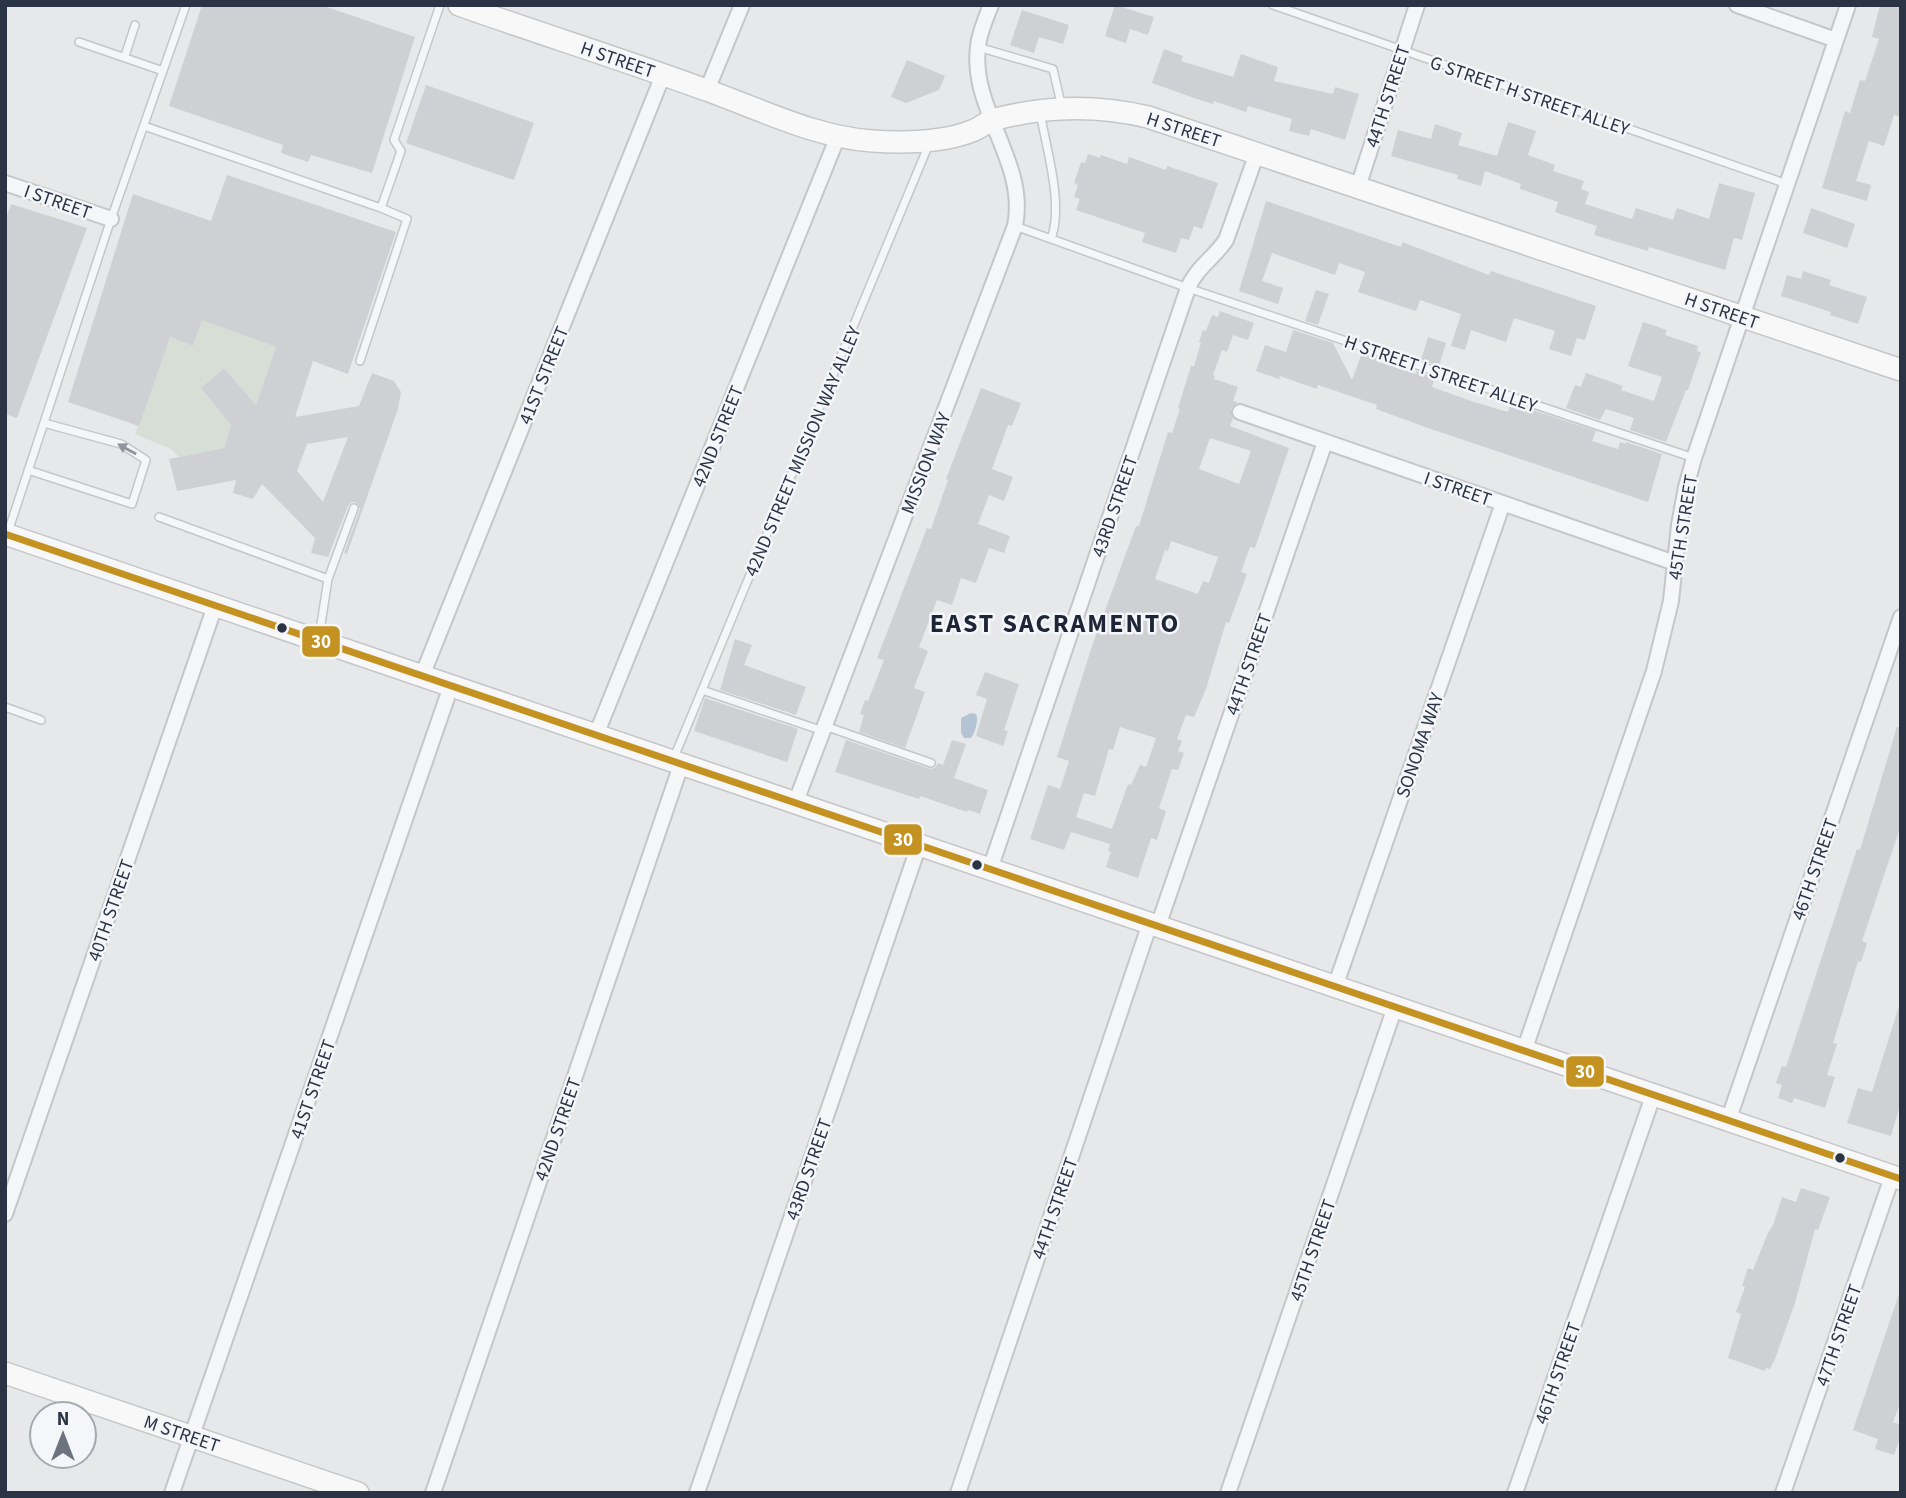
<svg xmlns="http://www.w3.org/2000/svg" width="1906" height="1498" font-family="'Source Sans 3',sans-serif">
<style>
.green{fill:#d6ded6}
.water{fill:#b4c4d5}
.building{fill:#ced0d3;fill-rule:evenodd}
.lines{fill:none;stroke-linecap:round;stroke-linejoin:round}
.lane-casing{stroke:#c4c6c8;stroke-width:10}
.street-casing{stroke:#c4c6c8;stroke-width:18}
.secondary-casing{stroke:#c4c6c8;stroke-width:24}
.lane{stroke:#f5f6f7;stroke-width:7}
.street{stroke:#f5f6f7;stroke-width:14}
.secondary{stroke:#f8f8f8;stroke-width:21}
.bus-1-casing{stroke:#f4f6f9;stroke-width:12}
.bus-1{stroke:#c39220;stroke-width:7}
.oneway{fill:#90959e}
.bus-dot{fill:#2b3445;stroke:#f4f6f9;stroke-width:2.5}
.labels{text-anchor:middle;stroke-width:5;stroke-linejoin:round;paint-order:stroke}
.street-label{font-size:19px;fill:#2b3445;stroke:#f4f6f9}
.district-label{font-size:26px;font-weight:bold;letter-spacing:2px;fill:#1d2536;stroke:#f4f6f9}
.line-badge{stroke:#f4f6f9;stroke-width:2.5}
.badge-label{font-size:19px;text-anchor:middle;font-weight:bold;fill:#fff}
</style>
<rect width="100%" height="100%" fill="#e6e8ea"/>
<path class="green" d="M202,320l74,27 -20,58 -32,-37 -23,20 30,37 -7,23 -45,9 -8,-8 -36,-15 35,-97 23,9z"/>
<path class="water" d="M971,713l5,1c3,5 -1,19 -5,24h-7l-3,-5v-15z"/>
<path class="building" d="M202,5h119l94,32 -43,136 -61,-18 -3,7 -27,-9 2,-8 -114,-39z
M1115,5l39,12 -6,18 -18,-6 -4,14 -21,-7z
M1880,5h21v112l-7,-2 -10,31 -15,-5 -13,40 15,4 -4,16 -45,-13 23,-77 5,2 10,-33 5,1 14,-42 -7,-2z
M1022,10l47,15 -6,19 -24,-7 -5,16 -24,-8z
M1164,49l19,7 -2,5 52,16 8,-23 37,13 -4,14 59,13 2,-7 24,7 -14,46 -34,-11 -2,7 -20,-5 3,-12 -44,-13 -2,6 -32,-11 -1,3 -19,-6 -42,-15z
M907,60l38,16 -6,14 -33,13 -15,-6z
M426,85l108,38 -20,57 -108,-37z
M1508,122l28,9 -8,24 27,10 -2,6 31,10 -3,8 8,3 -4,12 47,15 4,-11 37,12 4,-12 32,11 10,-36 36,10 -13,47 -8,-2 -9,32 -76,-23 -1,4 -54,-16 3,-9 -42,-14 3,-10 -38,-13 1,-5 -36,-13 -4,15 -24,-7 1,-4 -67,-19 7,-26 33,9 4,-15 27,9 -4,12 39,11z
M1088,154l12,4 1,-3 26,9 2,-7 37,13 1,-4 51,17 -16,46 -8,-3 -5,14 -8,-2 -5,15 -34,-11 3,-9 -69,-23 4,-11 -6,-2 4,-12 -4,-2 7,-21 4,1z
M227,175l169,57 -48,142 -35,-13 -18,56 64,-11 13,-33 22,8 7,11 -3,17 -51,145 -3,-1 16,-44 -3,-6 -5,-1 -4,4 -20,51 -17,-4 4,-15 -53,-54 -9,15 -20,-6 3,-13 -59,11 -8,-32 55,-11 7,-23 -30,-37 23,-20 32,37 20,-58 -74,-27 -9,26 -23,-9 -31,89 -71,-24 65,-208 78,27zM348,437l-25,65 -26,-31 10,-27z
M1266,201l135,46 1,-5 87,33 2,-4 105,35 -11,34 -8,-2 -6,18 -22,-7 6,-18 -41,-13 -8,24 -35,-12 -6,20 -14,-4 10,-32 -41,-14 -4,11 -58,-19 7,-20 -26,-9 -4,12 -63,-22 -10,28 21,7 -5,16 -39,-13z
M11,204l76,24 -70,190 -12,-4v-193z
M1811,208l44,16 -8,24 -44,-15z
M1803,271l28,9 -2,5 38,12 -9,27 -28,-9 1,-3 -50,-16 6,-21 14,4z
M1316,290l13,4 -11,31 -13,-4z
M1220,311l34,12 -6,17 -15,-5 -6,17 -5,-2 -9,25 2,1 -1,3 24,8 -5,14 5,1 -7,6 2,10 -3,8 59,22 -34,100 -5,-1 -9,25 6,2 -18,49 -3,-1 -20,67 -12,28 -8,-2 -9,24 5,2 -4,10 6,2 -6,17 -6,-1 -13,39 7,3 -9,29 -6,-2 -13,40 -32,-11 5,-15 -3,-1 2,-7 -39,-12 -7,18 -34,-11 18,-54 12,4 9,-28 -12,-4 35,-111 44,-120h3l29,-94 4,1 8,-24 -2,-1 13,-42h3l7,-23 -2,-1 4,-12 3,1 6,-16 6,2zM1210,438l41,13 -12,33 -40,-15zM1171,541l47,16 -9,26 -6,-2 -5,13 -43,-15 10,-29 3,1zM1120,727l36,11 -10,29 -6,-2 -9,20 -3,-1 -16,45 -36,-12 8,-24 11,3 14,-47 4,1z
M1643,322l24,8 -2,5 33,11 -1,5 4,1 -13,38h-2l-20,52 -36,-12 4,-12 -28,-9 -6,11 -34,-12 9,-23 6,2 5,-14 37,13 -2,4 33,11 8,-24 -34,-11z
M1293,330l40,13 19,37 10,-27 15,5 -1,3 40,13 1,-3 18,6 -3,10 42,15 34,10 3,-9 85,28 -4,10 26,8 2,-7 5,2 1,-2 36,12 -14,48 -220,-74 -52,-19 1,-4 -59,-20 -1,4 -37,-13 -1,3 -23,-8 9,-26 21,7z
M1428,337l18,6 -7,23 -18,-6z
M981,388l40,15 -9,23 -4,-1 -16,44 21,8 -9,24 -15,-6 -11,29 32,12 -6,17 -15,-5 -13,35 -15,-5 -9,27 -15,-5 -18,47 9,4 -14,37 11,4 -20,56 -46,-16 5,-17 -4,-1 5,-14 3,1 16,-41 -7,-2 9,-23 41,-107 4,1 17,-49 -2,-1z
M735,639l17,6 -8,20 62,22 -10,28 -76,-25z
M985,672l34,12 -15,46 4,1 -5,15 -27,-10 11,-37 -11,-4z
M705,698l93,31 -11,33 -93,-31z
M1897,727h4v98l-39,116 5,2 -6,19 -3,-1 -25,82 4,1 -10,31 8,2 -10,31 -31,-10 -2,5 -14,-5 4,-13 -6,-2 6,-17 4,1 71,-218 3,1z
M846,740l85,29 5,-2 2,-4 5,2 9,-25 14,4 -12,34 34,12 -8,24 -12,-4 -1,2 -47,-16 -1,3 -84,-27z
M1899,1006l2,1v95l-10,34 -44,-13 11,-35 14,4z
M1801,1188l29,9 -12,33 -3,-1 -20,74 -20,56 -5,10 -4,-1 -1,3 -37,-13 13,-44 -5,-2 9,-25 -3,-1 6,-18 5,2 15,-37 5,-8 9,-28 14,5z
M1899,1294h2v107l-8,21 8,3v10l-7,20 -19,-6 3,-10 -25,-9z"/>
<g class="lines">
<defs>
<path id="lane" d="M1273,5l514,179
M79,42l84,29
M978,47l75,22 9,39
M125,56l10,-31
M1040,112c6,36 24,92 11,127
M144,126l237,82 20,-57 -7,-11 46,-135
M1015,226l173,62 506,170
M360,361l47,-142 -26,-11
M28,470l104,34 14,-44 -25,-16 -77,-21
M159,517l169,62 -9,58
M8,532l103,-313 75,-214
M328,579l26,-71
M702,690l121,41
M5,707l36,13
M825,726l106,37
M673,760l256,-616"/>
<path id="street" d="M1737,5l99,35
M707,90l35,-85
M5,183l106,36
M1358,187l59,-182
M1240,412l435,151
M422,676l241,-601
M596,735l242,-599
M795,804l220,-578c13,-64 -45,-116 -37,-179 1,-14 8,-29 13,-42
M990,869l198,-581c8,-20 27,-31 38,-48l31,-87
M1158,926l167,-484
M1335,987l168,-484
M1524,1051l130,-380 17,-70 8,-76 7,-38 8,-29 154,-453
M1728,1121l173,-504
M5,1214l210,-608
M172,1493l279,-807
M433,1493l248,-728
M697,1493l222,-648
M958,1493l192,-570
M1228,1493l167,-486
M1515,1493l138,-397
M1783,1493l109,-316"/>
<path id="secondary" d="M459,5c82,29 165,55 247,85 54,19 108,47 166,51 32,2 70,2 100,-10 9,-3 15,-10 24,-12 50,-13 101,-14 152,-2l753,253
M5,534l1896,645
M5,1373l353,120"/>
</defs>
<use href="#lane" class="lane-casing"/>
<use href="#street" class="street-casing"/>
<use href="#secondary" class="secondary-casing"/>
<use href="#lane" class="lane"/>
<use href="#street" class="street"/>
<use href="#secondary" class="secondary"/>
<defs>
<path id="bus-1" d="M5,534l1896,645"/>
</defs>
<use href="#bus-1" class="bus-1-casing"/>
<use href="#bus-1" class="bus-1"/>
</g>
<defs><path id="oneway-solid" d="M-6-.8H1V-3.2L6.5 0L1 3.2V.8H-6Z" transform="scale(1.75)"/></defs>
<use class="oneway" href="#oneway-solid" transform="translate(127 449) rotate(-151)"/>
<g class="bus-dot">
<circle cx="282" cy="628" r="6"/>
<circle cx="977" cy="865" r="6"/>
<circle cx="1840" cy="1158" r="6"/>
</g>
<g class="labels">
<g class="street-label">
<text transform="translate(618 59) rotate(19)" y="7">H STREET</text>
<text transform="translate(1530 95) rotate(19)" y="7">G STREET H STREET ALLEY</text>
<text transform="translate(1387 96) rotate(-72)" y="7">44TH STREET</text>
<text transform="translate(1184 129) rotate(18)" y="7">H STREET</text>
<text transform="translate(58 201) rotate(19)" y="7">I STREET</text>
<text transform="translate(1722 310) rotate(19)" y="7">H STREET</text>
<text transform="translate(1441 373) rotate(19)" y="7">H STREET I STREET ALLEY</text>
<text transform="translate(543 375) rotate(-68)" y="7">41ST STREET</text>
<text transform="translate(717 436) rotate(-68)" y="7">42ND STREET</text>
<text transform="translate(802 451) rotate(-67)" y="7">42ND STREET MISSION WAY ALLEY</text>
<text transform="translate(925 463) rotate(-69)" y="7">MISSION WAY</text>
<text transform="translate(1458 488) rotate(19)" y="7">I STREET</text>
<text transform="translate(1114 506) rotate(-71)" y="7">43RD STREET</text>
<text transform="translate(1682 527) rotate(-81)" y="7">45TH STREET</text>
<text transform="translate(1248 664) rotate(-71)" y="7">44TH STREET</text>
<text transform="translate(1419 745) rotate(-71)" y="7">SONOMA WAY</text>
<text transform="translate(1814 869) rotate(-71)" y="7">46TH STREET</text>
<text transform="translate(110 910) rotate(-71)" y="7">40TH STREET</text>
<text transform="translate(312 1089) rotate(-71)" y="7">41ST STREET</text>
<text transform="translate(557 1129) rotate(-71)" y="7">42ND STREET</text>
<text transform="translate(808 1169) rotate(-71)" y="7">43RD STREET</text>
<text transform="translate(1054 1208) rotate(-71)" y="7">44TH STREET</text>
<text transform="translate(1312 1250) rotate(-71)" y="7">45TH STREET</text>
<text transform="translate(1838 1335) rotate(-71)" y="7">47TH STREET</text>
<text transform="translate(1557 1373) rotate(-71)" y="7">46TH STREET</text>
<text transform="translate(182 1433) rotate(19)" y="7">M STREET</text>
</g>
<g class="district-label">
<text x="1055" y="632">EAST SACRAMENTO</text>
</g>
</g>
<g class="line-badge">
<rect x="301" y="625" width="40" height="33" rx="7" fill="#c39220"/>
<rect x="883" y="823" width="40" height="33" rx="7" fill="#c39220"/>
<rect x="1565" y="1055" width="40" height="33" rx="7" fill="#c39220"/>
</g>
<g class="badge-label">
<text x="321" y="648">30</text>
<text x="903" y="846">30</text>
<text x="1585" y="1078">30</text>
</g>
<rect width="1906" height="1498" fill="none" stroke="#2b3445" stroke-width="14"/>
<g transform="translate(63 1435)"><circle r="33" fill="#f4f6f9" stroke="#a4a8b1" stroke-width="2"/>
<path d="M0-5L12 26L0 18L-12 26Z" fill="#6c737f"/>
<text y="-10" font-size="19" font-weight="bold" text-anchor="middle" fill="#2b3445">N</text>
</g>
</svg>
